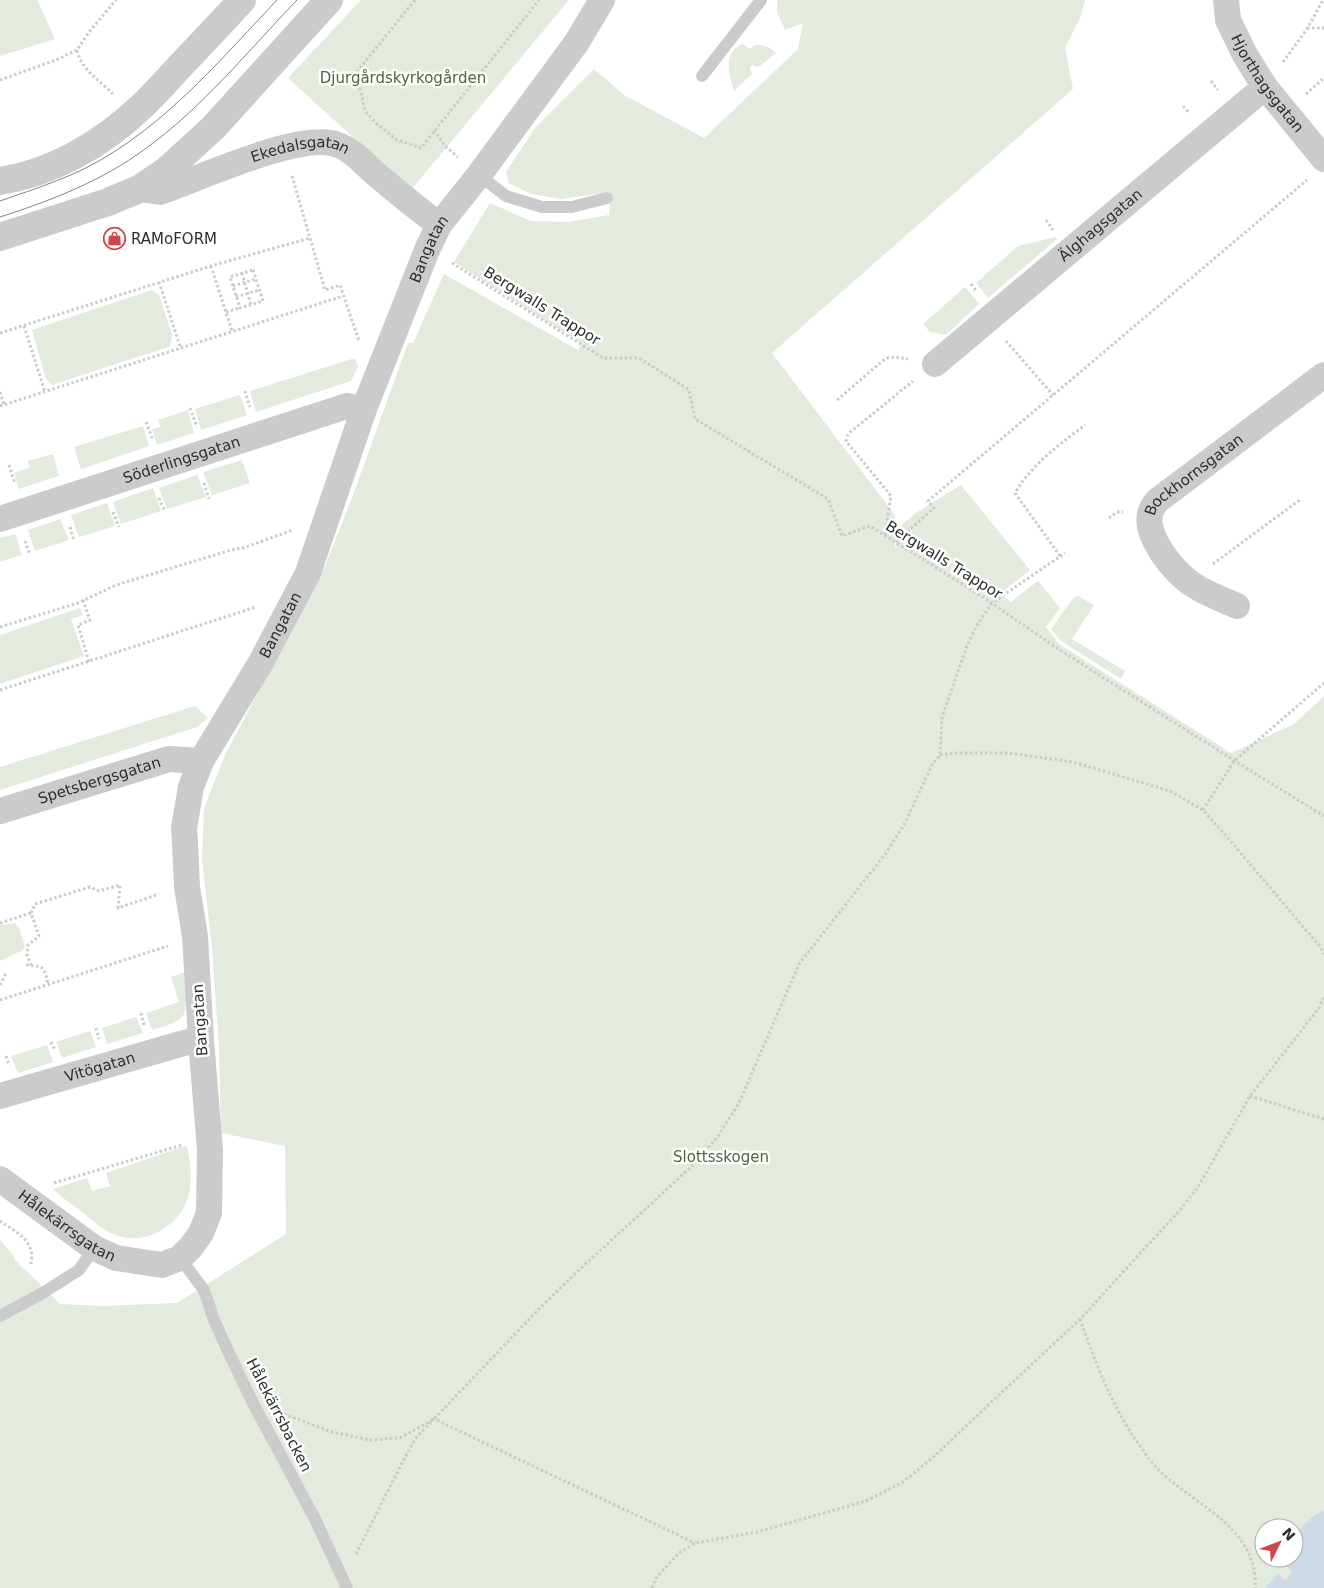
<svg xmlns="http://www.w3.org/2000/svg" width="1324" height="1588" font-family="'DejaVu Sans',sans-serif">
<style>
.green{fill:#e3eade;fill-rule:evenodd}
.water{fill:#ccdbe7}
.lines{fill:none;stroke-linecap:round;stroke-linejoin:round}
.path{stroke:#cbcbcb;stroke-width:3;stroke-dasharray:2.5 2.5;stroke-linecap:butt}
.service{stroke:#cbcbcb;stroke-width:12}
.minor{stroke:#cbcbcb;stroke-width:26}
.tertiary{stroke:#cbcbcb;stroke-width:28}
.tram{stroke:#838383;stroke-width:1}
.labels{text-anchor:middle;stroke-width:5;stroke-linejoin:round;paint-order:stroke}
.park-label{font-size:15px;fill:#4f6541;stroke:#fff}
.street-label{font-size:15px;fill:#2e2e2e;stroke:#fff}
.poi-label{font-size:15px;fill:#2e2e2e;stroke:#fff;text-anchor:start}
</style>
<rect width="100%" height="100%" fill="#fff"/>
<path class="green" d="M0,0h37l18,39 -55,17z
M361,0h208l-158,190 -123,-112z
M777,0h308l-5,18 -15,30 8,41 -301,264 123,162v34l5,-23 17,-14 44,-27 69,85 -30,24 11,8 27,-21 22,27 -14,19 13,17 172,109 63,-29 30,-28v892h-1324v-348l14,16v3l46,45 41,2 76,-3 109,-69 -1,-88 -64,-13 -2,-86 -7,-99 -10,-89 2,-51 21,-53 100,-189 27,-68 56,-155h5l31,-69 134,76 4,-6 -128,-82 36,-59 41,18 38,1 40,-7 1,-23 -50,7 -29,-5 -22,-11 -3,-11 29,-44 59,-59 30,26 80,43 94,-89 5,-26 -18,7 -8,-18zM1264,1528h30v30h-30z
M743,44l6,5 3,-2 2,-2c9,-1 16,2 22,8l-16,13 -3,1 -5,-2 -2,3 2,6 -18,17c-5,-17 -12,-39 9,-47z
M1055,237l2,2 -69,59 -12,-15 42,-37z
M965,287l14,17 -33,31 -16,-3 -7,-8z
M152,290l7,5 13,39 -1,12 -119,39 -6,-6 -14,-49z
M355,358l3,9 -7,14 -95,31 -6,-21z
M240,395l7,20 -46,15 -6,-21z
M188,410l6,23 -37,12 -5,-16 9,-2 -3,-7z
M143,426l6,20 -68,23 -7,-22z
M53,454l6,22 -40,13 -5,-16 15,-5 -1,-7z
M242,460l8,23 -38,12 -9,-23z
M197,475l9,22 -39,12 -8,-21z
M153,488l8,23 -40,13 -8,-22z
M107,503l8,23 -36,11 -8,-22z
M60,519l9,21 -34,11 -7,-21z
M15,534l7,21 -22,7v-24z
M1078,596l16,9 -22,34 53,32 -4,8 -60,-38 -10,-12 23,-32z
M80,608l3,7 -12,4 13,37 -84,28v-49z
M195,706l13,12 -11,9 -197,63v-23z
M15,923l5,7 5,17 -4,4 -21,10v-36z
M185,972c0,11 4,37 -3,45 -6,7 -21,10 -30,13l-6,-17 33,-11 -8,-25z
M136,1017l7,16 -36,11 -5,-16z
M90,1031l6,16 -34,11 -6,-16z
M47,1045l6,17 -35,11 -7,-17z
M185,1146l2,1c3,14 5,28 3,42 -4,32 -40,57 -72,47 -16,-6 -27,-17 -41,-28 -8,-6 -17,-12 -24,-19l34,-11 5,13 18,-5 -4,-13z"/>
<path class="water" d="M1324,1510v78h-59l11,-12 4,-2 3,6 5,-1v-3l4,-3 -5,-7 3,-3 -1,-4 5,-1v-5l3,-2 -3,-4c0,-17 16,-30 30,-37z"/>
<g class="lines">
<path class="path" d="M415,0l-60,74 6,18 4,19 12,13 20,16 24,8 118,-148
M1307,28h17
M1283,62l24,-33 16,-29
M0,80l56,-20 21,-10
M1211,81l7,9
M113,94c-13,-13 -33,-26 -36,-44l12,-18 27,-32
M1306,94l18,-16
M1183,106l6,7
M434,130l12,17 12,10
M292,176l33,114 15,-5 19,56
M1046,220l7,10
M452,263l151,95h36l50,32 6,29 133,80 14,37 28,-10 122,77 60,42 191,121 81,50
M211,266l21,65
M253,270l10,31 -23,7 -10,-31z
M242,273l9,32
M159,282l22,67
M971,284l6,8
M233,286l23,-7
M236,297l23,-7
M226,312l14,-4
M24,326l21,66
M0,333l211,-67 99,-28
M1006,341l47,54
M245,391l5,16
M0,392l4,13
M837,400l49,-42 9,-1 13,2
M0,406l343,-110
M190,408l7,19
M146,422l7,18
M9,465l6,19
M204,483l5,16
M159,498l6,14
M113,512l6,15
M1109,518l8,-6h6
M70,527l4,14
M885,535l6,-39 -45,-55 2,-7 65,-53
M25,541l5,14
M896,542l38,-34 -6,-7 379,-321
M1060,556l-45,-63c17,-29 44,-48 70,-68
M1213,564l88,-65
M83,600l7,20 -12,5 11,37
M0,627l78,-24 38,-18 115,-35 12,-2 50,-18
M0,690l256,-83
M940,755l15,-2h54l64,9 97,29 33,19 31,35 87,103 3,6
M1203,810l31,-49 90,-78
M31,913l4,-9 55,-17 9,4 21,-6 -2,23 41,-14
M0,923l31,-10 8,23 -11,9 -1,10 4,10
M26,965c19,2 18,1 22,19
M0,985l6,-12
M0,1000l168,-54
M141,1013l3,12
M96,1028l3,11
M51,1042l4,8
M6,1056l3,9
M1250,1096l74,23
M54,1183l128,-38
M0,1221c10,7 26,15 30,27 3,5 1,11 1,16
M1080,1319c16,45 32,88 60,127 5,7 10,15 16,21 32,34 87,53 98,102 1,6 2,13 1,19
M284,1414l48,18 38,8 30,-2 34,-19 106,-111 39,-38 110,-101 29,-33 21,-33 60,-139 87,-111 19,-30 27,-58 8,-10 2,-38 25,-71 9,-19 16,-24 73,-50
M356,1554l48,-95 12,-21 18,-19 261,124
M652,1588l5,-11 22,-24 16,-10 62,-11 109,-31 37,-19 27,-22 150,-141 100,-109 18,-23 52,-91 69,-88 5,-11"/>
<path class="service" d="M702,76l59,-76
M479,175l27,21 36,11h30l35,-9
M180,1258l24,32 10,30 13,29 26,54 62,116 32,69
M0,1316l41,-22 38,-24 15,-22"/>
<g class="minor">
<path id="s1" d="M1226,0l2,20 17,35 20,32 59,72"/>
<path id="s2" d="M139,189l21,3c38,-13 143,-62 178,-47 15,5 27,20 39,30 20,17 41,34 62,50"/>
<path id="s3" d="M935,364l330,-277"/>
<path id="s4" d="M0,519l347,-113 17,3"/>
<path id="s5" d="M1237,606c-15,-7 -31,-12 -45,-22 -18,-11 -50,-51 -41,-73 1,-4 4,-7 6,-10l167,-126"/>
<path id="s6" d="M0,811l169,-52 32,2"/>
<path id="s7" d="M0,1096l184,-53 17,-3"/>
<path id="s8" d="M0,1179l94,69 22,10 46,7 18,-7 11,-11 10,-14 8,-20 1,-63 -9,-110 -6,-104 -8,-49 -2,-44 -1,-15 7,-41 10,-26 59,-97 48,-91 56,-164 63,-159 12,-25 40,-50 98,-133 25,-42"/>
</g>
<path class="tertiary" d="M0,181c52,-8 102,-37 140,-73 15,-14 28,-29 42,-44 20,-21 40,-42 60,-64
M0,237l108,-35 31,-13 28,-19 46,-42 116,-128"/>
<path class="tram" d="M0,201c37,-13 76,-25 109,-46 65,-40 115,-99 168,-155
M0,217c50,-16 102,-36 145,-68 57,-41 103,-98 152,-149"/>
</g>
<defs>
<symbol id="shop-ring" viewBox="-11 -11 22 22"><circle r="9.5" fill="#fff" stroke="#d04547" stroke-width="1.5"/><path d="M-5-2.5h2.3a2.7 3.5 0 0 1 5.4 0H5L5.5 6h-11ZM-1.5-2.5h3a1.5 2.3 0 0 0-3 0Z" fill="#d04547"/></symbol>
</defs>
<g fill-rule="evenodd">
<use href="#shop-ring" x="102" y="226" width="25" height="25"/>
</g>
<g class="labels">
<g class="park-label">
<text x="403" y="83">Djurgårdskyrkogården</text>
<text x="721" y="1162">Slottsskogen</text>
</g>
<g class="street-label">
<text dy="5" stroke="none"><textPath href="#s1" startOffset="95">Hjorthagsgatan</textPath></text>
<text dy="5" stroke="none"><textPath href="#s2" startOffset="169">Ekedalsgatan</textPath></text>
<text dy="5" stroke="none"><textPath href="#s3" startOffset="216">Älghagsgatan</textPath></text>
<text dy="5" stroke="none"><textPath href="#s8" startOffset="1279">Bangatan</textPath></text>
<text transform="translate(542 306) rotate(32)" y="5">Bergwalls Trappor</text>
<text dy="5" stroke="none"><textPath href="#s4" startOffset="191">Söderlingsgatan</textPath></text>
<text dy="5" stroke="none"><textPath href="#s5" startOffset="195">Bockhornsgatan</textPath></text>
<text transform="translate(944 560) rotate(32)" y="5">Bergwalls Trappor</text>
<text dy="5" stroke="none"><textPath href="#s8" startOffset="874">Bangatan</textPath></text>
<text dy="5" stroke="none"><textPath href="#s6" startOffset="104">Spetsbergsgatan</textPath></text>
<text transform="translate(200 1020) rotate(-94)" y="5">Bangatan</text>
<text dy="5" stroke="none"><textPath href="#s7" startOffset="104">Vitögatan</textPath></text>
<text dy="5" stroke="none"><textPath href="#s8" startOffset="82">Hålekärrsgatan</textPath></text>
<text transform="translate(279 1415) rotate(63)" y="5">Hålekärrsbacken</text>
</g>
<g class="poi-label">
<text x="131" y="244">RAMoFORM</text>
</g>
</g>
<g transform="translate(1279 1543) rotate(48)"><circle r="24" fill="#ffffff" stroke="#ababab"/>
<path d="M0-4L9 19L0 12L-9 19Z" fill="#d04547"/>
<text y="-8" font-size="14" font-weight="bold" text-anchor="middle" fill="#2e2e2e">N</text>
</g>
</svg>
